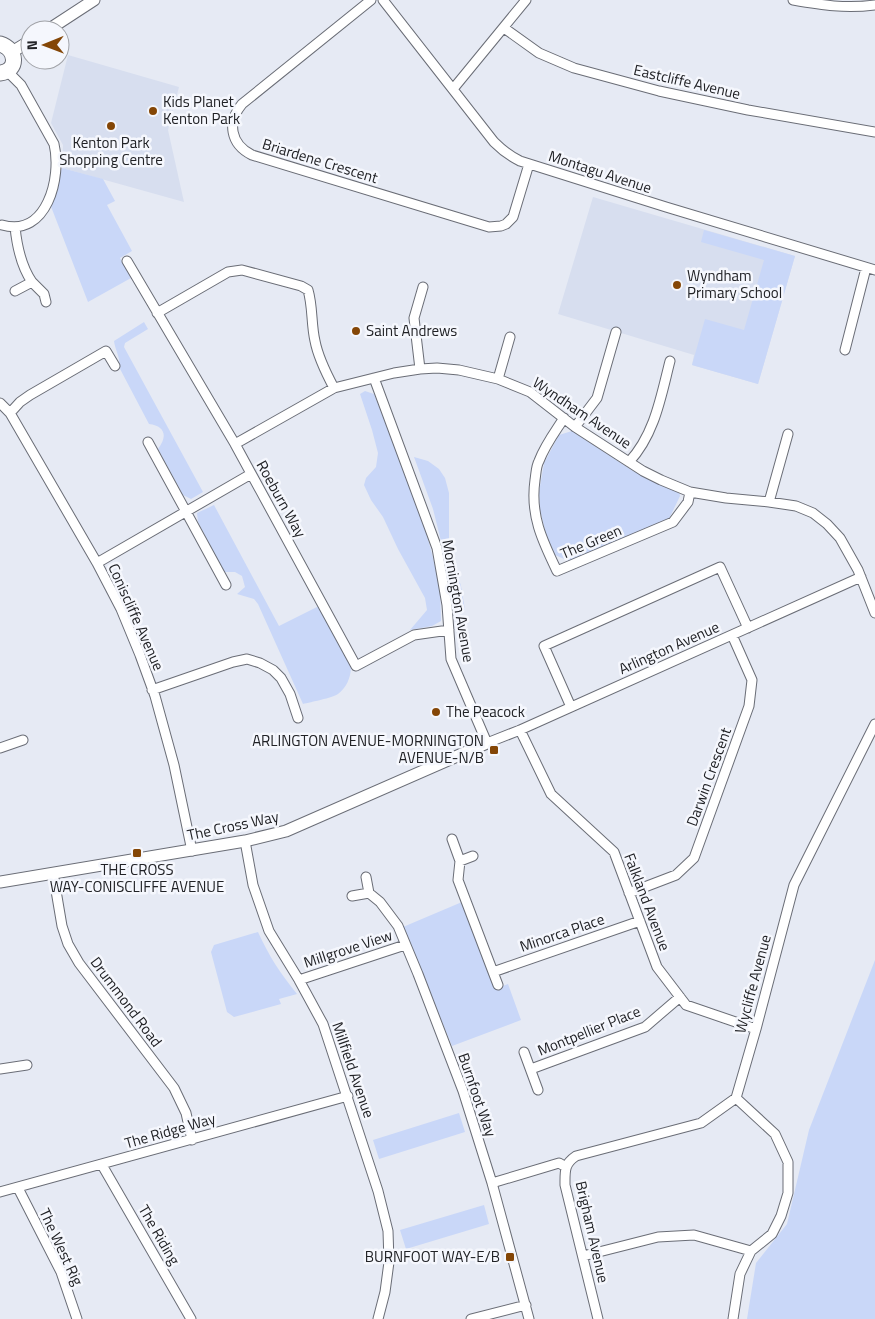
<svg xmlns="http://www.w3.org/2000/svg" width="875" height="1319" font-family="'Titillium Web',sans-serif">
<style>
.built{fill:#d7deef}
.green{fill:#c9d7f8}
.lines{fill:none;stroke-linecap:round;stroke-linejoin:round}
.minor-casing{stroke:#6a6d76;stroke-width:11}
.tertiary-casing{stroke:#6a6d76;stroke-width:13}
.primary-casing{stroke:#6a6d76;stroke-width:17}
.minor{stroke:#fff;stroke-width:9}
.tertiary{stroke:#fff;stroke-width:11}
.primary{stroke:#fff;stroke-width:15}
.poi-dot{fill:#844606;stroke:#f5f7fd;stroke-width:2}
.labels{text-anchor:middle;stroke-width:5;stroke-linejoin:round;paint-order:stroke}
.street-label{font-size:15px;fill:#212226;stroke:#f5f7fd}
.poi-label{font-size:15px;fill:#212226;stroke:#f5f7fd;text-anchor:start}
</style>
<rect width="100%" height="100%" fill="#e6eaf4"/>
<path class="built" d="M68,55l111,32 -11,43 16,72 -122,-34 1,-23 -12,-22z
M593,197l202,59 -37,128 -66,-19 2,-10 -136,-41z"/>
<path class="green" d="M62,168l41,11 12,22 -8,4 25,46 -12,7 11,20 -43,24 -38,-98z
M704,230l91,26 -37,128 -66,-19 13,-46 39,11 20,-70 -63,-18z
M144,322l4,7 -23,14 -1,4 79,145 -12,7 -8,-4 -25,-46c10,-13 7,-23 -9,-25l-30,-57c2,-9 -4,-17 -5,-26z
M365,391l9,3 49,126 9,34 8,33 1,34 -9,5 -22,4 17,-20 -2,-12 -27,-49 -15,-32 -12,-17 -7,-15 2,-7 10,-11 2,-14 -6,-23 -12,-36z
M572,431l61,40 46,20 1,5 -12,25 -97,41 -16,-7 -7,-13 -8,-32 -1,-18 5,-29 15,-28z
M414,457l14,4 11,8 6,9 4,15v53l12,40 4,24 -10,4 -2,-25 -20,-80z
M214,505l65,121 42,-21 29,56c3,11 -2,26 -12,33 -6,4 -27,8 -35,10l-45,-100 -4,-5 -17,-5 8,-7 -3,-11 -7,-4h-11l-26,-50 -1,-9z
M462,902l33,87 13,-5 13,36 -69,26 -49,-119z
M258,932c11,24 22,41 39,62l-18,5 2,5 -47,13 -7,-5 -16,-60 3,-7z
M875,960v359h-128l9,-56 31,-39 22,-94z
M459,1113l6,19 -86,27 -6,-19z
M484,1205l5,19 -83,25 -6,-19z"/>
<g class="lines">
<defs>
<path id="minor" d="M371,0l-129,104c-15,18 -12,40 10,51l237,72 12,-1 5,-2 7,-7 16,-53
M383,0l111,142c8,8 16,14 26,19l146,46 209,63
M793,0c29,5 52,9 82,5
M504,28l35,25 35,15 85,23 89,19 127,22
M453,89l73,-89
M2,225c45,13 60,-48 52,-81l-33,-59 -14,-14
M15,227c2,20 6,39 17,55
M127,261l108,183 121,222 58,-31 35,-5
M15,291l17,-9 12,12 2,8
M157,313l71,-41 14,-2 59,16 7,4c5,17 3,34 7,51 3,16 11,32 19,47
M845,350l21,-82
M420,369l-6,-51 9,-31
M374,378l63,170 10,57 4,54 36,84 33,-13 341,-153
M498,379l12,-42
M0,403l10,10 10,-11 10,-7 76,-44 9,15
M10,413l87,150 24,46 19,46 15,41 19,69 18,86
M564,418c-9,14 -19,27 -25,43 -3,5 -3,13 -4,19 -5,35 7,60 22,91l116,-49 15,-20 2,-10
M575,427l22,-29 19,-66
M148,442l78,143
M235,444l99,-56 60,-15 26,-4 17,-1 22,2 39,9 32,13 45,35 68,44 18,9 29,12 36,6 43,4 27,4 17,7 14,11 13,14 18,32 17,43
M629,462c26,-28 32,-66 41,-101
M769,502l19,-68
M97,563l154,-89
M152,690l81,-28 14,-3 13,4 13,7 8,8 9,16 8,24
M571,707l-27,-61 176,-79 28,61
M520,730l31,64 63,58 43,115 29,38 70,24
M0,748l23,-8
M452,839l8,22 13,-5
M245,841l8,44 16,46 30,49 24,44 55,167 10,40 1,31 -4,30 -7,27
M460,861l-2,19 35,92 147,-51
M53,873l9,53 6,18 11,19 95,125 12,25 6,27
M369,893l11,9 18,24 20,48 45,117 29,92 37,136
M629,893l47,-18 18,-17 55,-152 3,-26 -20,-45
M352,896l17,-3 -3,-16
M493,972l5,13
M299,980l106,-35
M524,1052l14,38
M0,1069l27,-4
M531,1069l114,-42 35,-30
M102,1165l89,154
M492,1183l67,-20 7,4
M18,1188l43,84 16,47
M0,1192l348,-96
M583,1256l75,-19 36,-2 57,16 21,-17 9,-18 7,-23v-31l-13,-28 -39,-36
M471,1319l55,-14
M598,1319l-33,-134c0,-14 -1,-21 11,-29l125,-33 35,-25 20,-69 38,-144 81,-161
M733,1319l7,-45 11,-23"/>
<path id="tertiary" d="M48,30l46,-30
M12,52l18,-11
M0,882l245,-41 41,-10 201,-88"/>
<path id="primary" d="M0,44c17,5 19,27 0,29"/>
</defs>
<use href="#minor" class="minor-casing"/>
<use href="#tertiary" class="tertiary-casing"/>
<use href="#primary" class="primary-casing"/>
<use href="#minor" class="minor"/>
<use href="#tertiary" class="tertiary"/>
<use href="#primary" class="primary"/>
</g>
<g class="poi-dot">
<circle cx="153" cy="111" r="5"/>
<circle cx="111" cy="126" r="5"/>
<circle cx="677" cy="285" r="5"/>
<circle cx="356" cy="331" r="5"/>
<circle cx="436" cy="712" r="5"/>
<rect x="489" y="745" width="10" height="10" rx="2.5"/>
<rect x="132" y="848" width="10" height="10" rx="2.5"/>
<rect x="505" y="1252" width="10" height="10" rx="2.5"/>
</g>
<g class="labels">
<g class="street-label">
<text transform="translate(687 82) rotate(13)" y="5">Eastcliffe Avenue</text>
<text transform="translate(320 161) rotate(17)" y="5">Briardene Crescent</text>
<text transform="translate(600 172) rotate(18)" y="5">Montagu Avenue</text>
<text transform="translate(582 413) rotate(34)" y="5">Wyndham Avenue</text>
<text transform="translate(281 499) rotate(61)" y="5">Roeburn Way</text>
<text transform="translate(591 542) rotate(-23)" y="5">The Green</text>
<text transform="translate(458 601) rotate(80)" y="5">Mornington Avenue</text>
<text transform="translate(136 617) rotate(66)" y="5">Coniscliffe Avenue</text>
<text transform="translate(669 648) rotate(-24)" y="5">Arlington Avenue</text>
<text transform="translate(709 777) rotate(-70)" y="5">Darwin Crescent</text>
<text transform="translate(233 826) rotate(-12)" y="5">The Cross Way</text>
<text transform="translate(647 902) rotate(69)" y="5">Falkland Avenue</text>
<text transform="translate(562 933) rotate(-19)" y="5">Minorca Place</text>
<text transform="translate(348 949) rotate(-18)" y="5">Millgrove View</text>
<text transform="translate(753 984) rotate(-75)" y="5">Wycliffe Avenue</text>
<text transform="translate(126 1002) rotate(53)" y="5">Drummond Road</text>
<text transform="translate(589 1031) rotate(-22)" y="5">Montpellier Place</text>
<text transform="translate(353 1070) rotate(71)" y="5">Millfield Avenue</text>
<text transform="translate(477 1095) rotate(71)" y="5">Burnfoot Way</text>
<text transform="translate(170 1131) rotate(-16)" y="5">The Ridge Way</text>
<text transform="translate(592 1232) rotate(77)" y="5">Brigham Avenue</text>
<text transform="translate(159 1235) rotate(60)" y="5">The Riding</text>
<text transform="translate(61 1247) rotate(65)" y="5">The West Rig</text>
</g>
<g class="poi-label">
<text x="163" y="107">Kids Planet<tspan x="163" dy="17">Kenton Park</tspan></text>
<text x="111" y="148" text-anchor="middle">Kenton Park<tspan x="111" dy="17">Shopping Centre</tspan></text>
<text x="687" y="281">Wyndham<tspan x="687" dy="17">Primary School</tspan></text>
<text x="366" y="336">Saint Andrews</text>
<text x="446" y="717">The Peacock</text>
<text x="484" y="746" text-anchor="end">ARLINGTON AVENUE-MORNINGTON<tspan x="484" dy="17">AVENUE-N/B</tspan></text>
<text x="137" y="875" text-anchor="middle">THE CROSS<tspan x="137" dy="17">WAY-CONISCLIFFE AVENUE</tspan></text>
<text x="500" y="1262" text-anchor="end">BURNFOOT WAY-E/B</text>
</g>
</g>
<g transform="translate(45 45) rotate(269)"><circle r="24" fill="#f5f7fd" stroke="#a0a2a7"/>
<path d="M0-4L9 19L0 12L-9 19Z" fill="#844606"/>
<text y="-8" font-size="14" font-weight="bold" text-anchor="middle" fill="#212226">N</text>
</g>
</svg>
